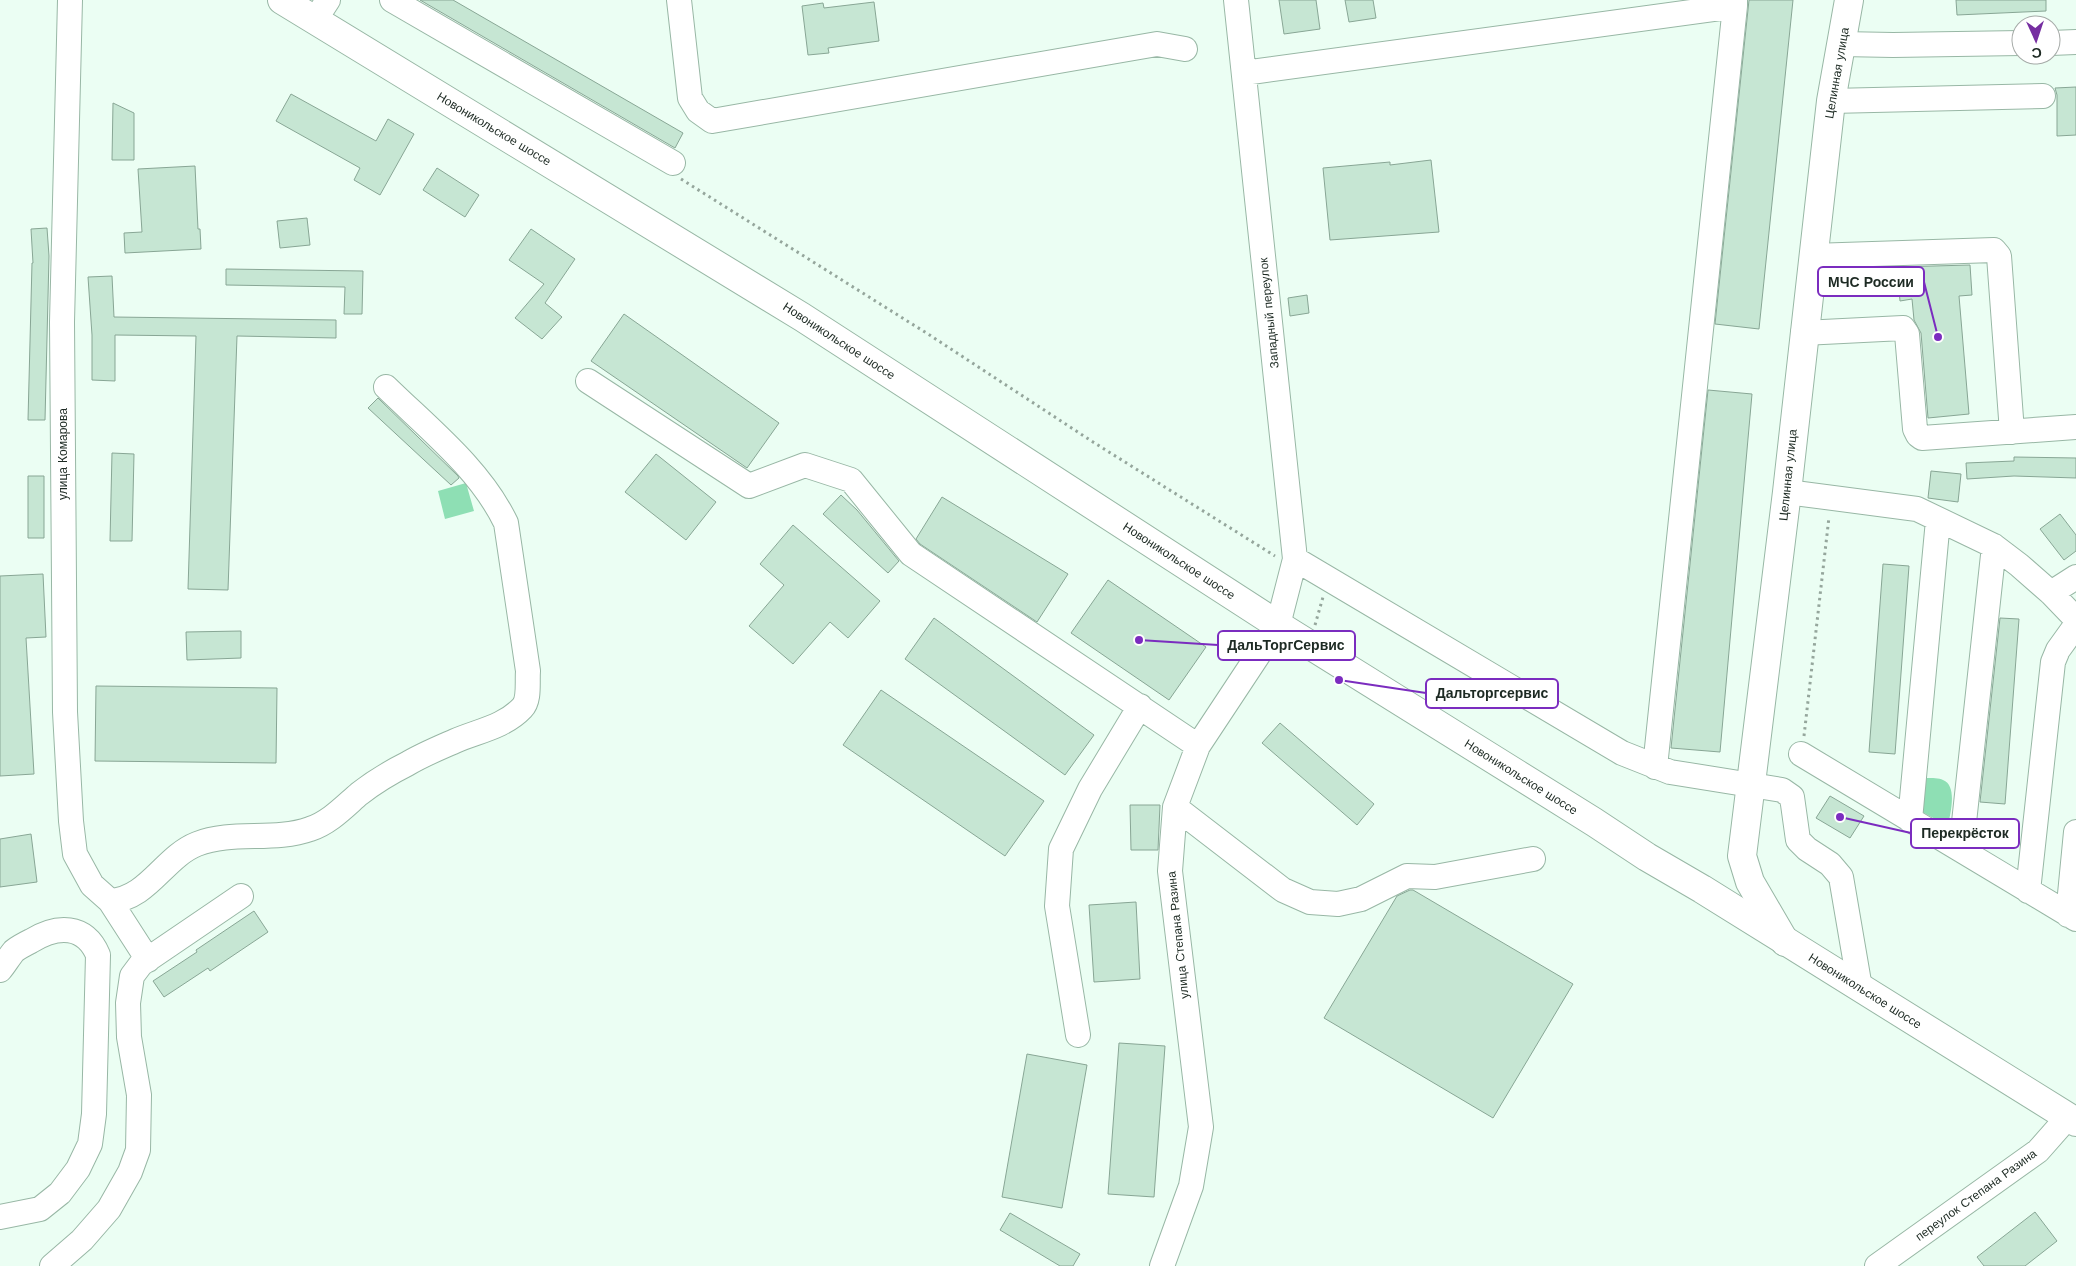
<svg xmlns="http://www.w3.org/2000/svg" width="2076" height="1266" font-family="'Work Sans',sans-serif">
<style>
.green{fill:#8edfb4}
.building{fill:#c6e6d3;stroke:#88a695}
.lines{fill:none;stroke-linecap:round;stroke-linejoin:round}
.minor-casing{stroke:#98b7a5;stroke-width:26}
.major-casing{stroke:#98b7a5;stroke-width:30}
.highway-casing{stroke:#98b7a5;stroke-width:30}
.path{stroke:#95a69c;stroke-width:3;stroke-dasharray:2.5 4;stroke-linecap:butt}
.minor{stroke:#fff;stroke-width:24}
.major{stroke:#fff;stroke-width:28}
.highway{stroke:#fff;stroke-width:28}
.labels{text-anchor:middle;stroke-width:4;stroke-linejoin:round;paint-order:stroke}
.street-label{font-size:12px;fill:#1d2a23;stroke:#fff}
.leader{fill:none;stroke:#7b2cbf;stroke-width:2}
.callout-dot{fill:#7b2cbf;stroke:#fff;stroke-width:2}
.callout{fill:#fff;stroke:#7b2cbf;stroke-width:2}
.callout-label{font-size:14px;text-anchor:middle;font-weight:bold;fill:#1d2a23}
</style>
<rect width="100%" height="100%" fill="#ebfef3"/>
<path class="green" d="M466,483l8,28 -29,8 -7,-28z
M1927,778c5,0 12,0 16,2 15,6 7,34 5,46l-33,-18 6,-29z"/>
<path class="building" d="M420,0h33l230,133 -8,15z
M1279,0h37l4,29 -36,5z
M1345,0h28l3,18 -27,4z
M1749,0h44l-34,329 -44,-5z
M1956,0h90v11l-89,4z
M874,2l5,39 -51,7 1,5 -21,2 -6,-49 21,-3 1,5z
M2076,87v48l-19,1v-41l-2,-7z
M291,94l85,47 12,-22 26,15 -34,61 -26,-15 6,-12 -84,-47z
M113,103l21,10v47h-22z
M1431,160l8,72 -109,8 -7,-72 67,-6v3z
M195,166l3,63h2l1,20 -76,4 -1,-20 18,-1 -4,-63z
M437,168l42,27 -14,22 -42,-27z
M307,218l3,27 -30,3 -3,-27z
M47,228l2,28 -4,164h-17l4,-157h1l-2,-34z
M531,229l44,30 -30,44 17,14 -20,22 -27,-21 29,-34 -35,-24z
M1970,265l2,30 -13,1 10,118 -41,4 -7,-85 -7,-13 -2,-21 -12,2 -3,-34z
M226,269l137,2 -1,43h-18l1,-27 -119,-2z
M112,276l2,41 222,3v18l-99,-2 -9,254 -40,-1 8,-253 -81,-1v46l-23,-1v-45l-4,-58z
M1307,295l2,18 -19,3 -2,-18z
M624,314l155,109 -32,45 -156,-107z
M1708,390l44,4 -32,358 -49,-4z
M378,398l80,78 1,2 -8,7 -83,-77z
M112,453l22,1 -2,87h-22z
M656,454l60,48 -30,38 -61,-48z
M2014,457l62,1v20l-62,-2 -47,3 -1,-16 48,-2z
M1931,471l30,3 -3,28 -30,-4z
M28,476h16v62h-16z
M841,495l16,15 42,51 -11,12 -65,-59z
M942,497l126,77 -31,48 -117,-78 -4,-5z
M2060,514l16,21v16l-12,9 -24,-31z
M793,525l87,76 -32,37 -18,-16 -37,42 -44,-38 35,-41 -24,-21z
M1883,564l26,2 -14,188 -26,-2z
M43,574l3,63 -20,1 8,136 -34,2v-200z
M1108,580l98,67 -37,53 -98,-67z
M934,618l160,117 -29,40 -160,-116z
M2000,618l19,1 -14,185 -25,-2z
M241,631v27l-54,2 -1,-28z
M96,686l181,2 -1,75 -181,-2z
M881,690l163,111 -39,55 -162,-111z
M1280,723l94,81 -17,21 -95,-82z
M1830,796l34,20 -14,22 -34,-20z
M1130,805h30l-2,45h-27z
M31,834l6,48 -37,5v-48z
M1410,890h3l160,94 -80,134 -169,-100 73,-122z
M1136,902l4,77 -46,3 -5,-77z
M254,911l14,21 -58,39 -2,-3 -44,29 -11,-16 44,-29 -1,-2z
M1119,1043l46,3 -11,151 -46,-3z
M1027,1054l60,11 -25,143 -60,-11z
M2035,1212l22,29 -32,25h-41l-7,-9z
M1010,1213l70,41 -7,12h-13l-60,-36z"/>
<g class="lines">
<defs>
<path id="minor" d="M70,0l-8,322 3,390 6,109 4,33 17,31 18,16c38,-2 54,-44 87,-57 35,-14 77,-2 113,-15 19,-6 34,-22 49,-35 14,-11 32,-22 48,-30 15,-9 32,-16 48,-23 23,-10 49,-14 67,-33 8,-8 5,-26 6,-37l-22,-148c-26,-54 -77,-94 -120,-136
M392,0l281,163
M679,0l11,98 8,13 14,10 445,-77 28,5
M315,20l13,-20
M2051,43l25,-1
M1841,44l52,1 128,-2
M1244,73l491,-67v-6
M1831,101l212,-5
M1812,256l182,-6 5,6 13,176
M1803,333l100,-5 4,6 8,95 3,6 4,3 154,-11
M588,381l161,105 56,-21 46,15 60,74 287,192
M1787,492l130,17 77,37 25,19 32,28 25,26
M1295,559l327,194 48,19 112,18 10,7 6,43 9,9 23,15 11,13 19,111
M2051,593l25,-16
M1801,754l275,165
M1655,767l80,-761
M1175,807l108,83 27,12 28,2 23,-5 46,-23 28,1 98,-18
M1910,820l28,-300
M1961,850l33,-304
M2028,891l25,-229 5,-12 18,-25
M110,901l38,59
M2068,915l8,-83
M0,970c5,-6 9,-13 14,-19 5,-4 11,-7 17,-10 26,-16 54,-17 67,14l-4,159 -4,30 -12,25 -18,24 -20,16 -40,8
M1078,1035l-21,-129 4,-57 29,-60 50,-83
M52,1266l30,-26 27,-31 21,-37 8,-22 1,-55 -10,-58 -1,-34 4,-27 9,-12 100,-68
M1162,1266l29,-80 10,-59 -31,-256 5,-64 23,-61 80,-121 17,-66 -59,-559
M1877,1266l161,-115 30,-34"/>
<path id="major" d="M1785,942l-35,-60 -8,-26 45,-364 44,-391 18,-101"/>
<path id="highway" d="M282,0l520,317 476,308 316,197 53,35 55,32 374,233"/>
</defs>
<use href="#minor" class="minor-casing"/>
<use href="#major" class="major-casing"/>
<use href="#highway" class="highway-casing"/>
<path class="path" d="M681,179l247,155 165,108 182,114
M1315,625l8,-28
M1804,736l25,-219"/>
<use href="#minor" class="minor"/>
<use href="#major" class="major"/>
<use href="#highway" class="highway"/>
</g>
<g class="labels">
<g class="street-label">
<text transform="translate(1837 73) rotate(-80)" y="4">Целинная улица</text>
<text transform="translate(494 129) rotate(31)" y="4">Новоникольское шоссе</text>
<text transform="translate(1269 313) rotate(-96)" y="4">Западный переулок</text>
<text transform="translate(839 341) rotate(33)" y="4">Новоникольское шоссе</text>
<text transform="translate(63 454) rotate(-90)" y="4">улица Комарова</text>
<text transform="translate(1788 475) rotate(-84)" y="4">Целинная улица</text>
<text transform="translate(1179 561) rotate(33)" y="4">Новоникольское шоссе</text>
<text transform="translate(1521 777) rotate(32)" y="4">Новоникольское шоссе</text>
<text transform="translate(1178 935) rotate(-96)" y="4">улица Степана Разина</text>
<text transform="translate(1865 991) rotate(32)" y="4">Новоникольское шоссе</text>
<text transform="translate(1976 1195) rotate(-36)" y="4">переулок Степана Разина</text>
</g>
</g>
<path class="leader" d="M1938 337L1924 282M1139 640L1218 645M1339 680L1426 693M1840 817L1911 833"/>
<g class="callout-dot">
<circle cx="1938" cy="337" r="5"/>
<circle cx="1139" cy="640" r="5"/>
<circle cx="1339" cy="680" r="5"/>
<circle cx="1840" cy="817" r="5"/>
</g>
<g class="callout">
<rect x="1818" y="267" width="106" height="29" rx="5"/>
<rect x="1218" y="631" width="137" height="29" rx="5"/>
<rect x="1426" y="679" width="132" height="29" rx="5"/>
<rect x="1911" y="819" width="108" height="29" rx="5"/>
</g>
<g class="callout-label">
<text x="1871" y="287">МЧС России</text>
<text x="1286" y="650">ДальТоргСервис</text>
<text x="1492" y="698">Дальторгсервис</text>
<text x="1965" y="838">Перекрёсток</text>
</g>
<g transform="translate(2036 40) rotate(177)"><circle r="24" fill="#ffffff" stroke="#a5aaa7"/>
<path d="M0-4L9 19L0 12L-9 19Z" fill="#762ea1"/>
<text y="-8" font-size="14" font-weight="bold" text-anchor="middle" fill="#1d2a23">С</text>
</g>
</svg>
